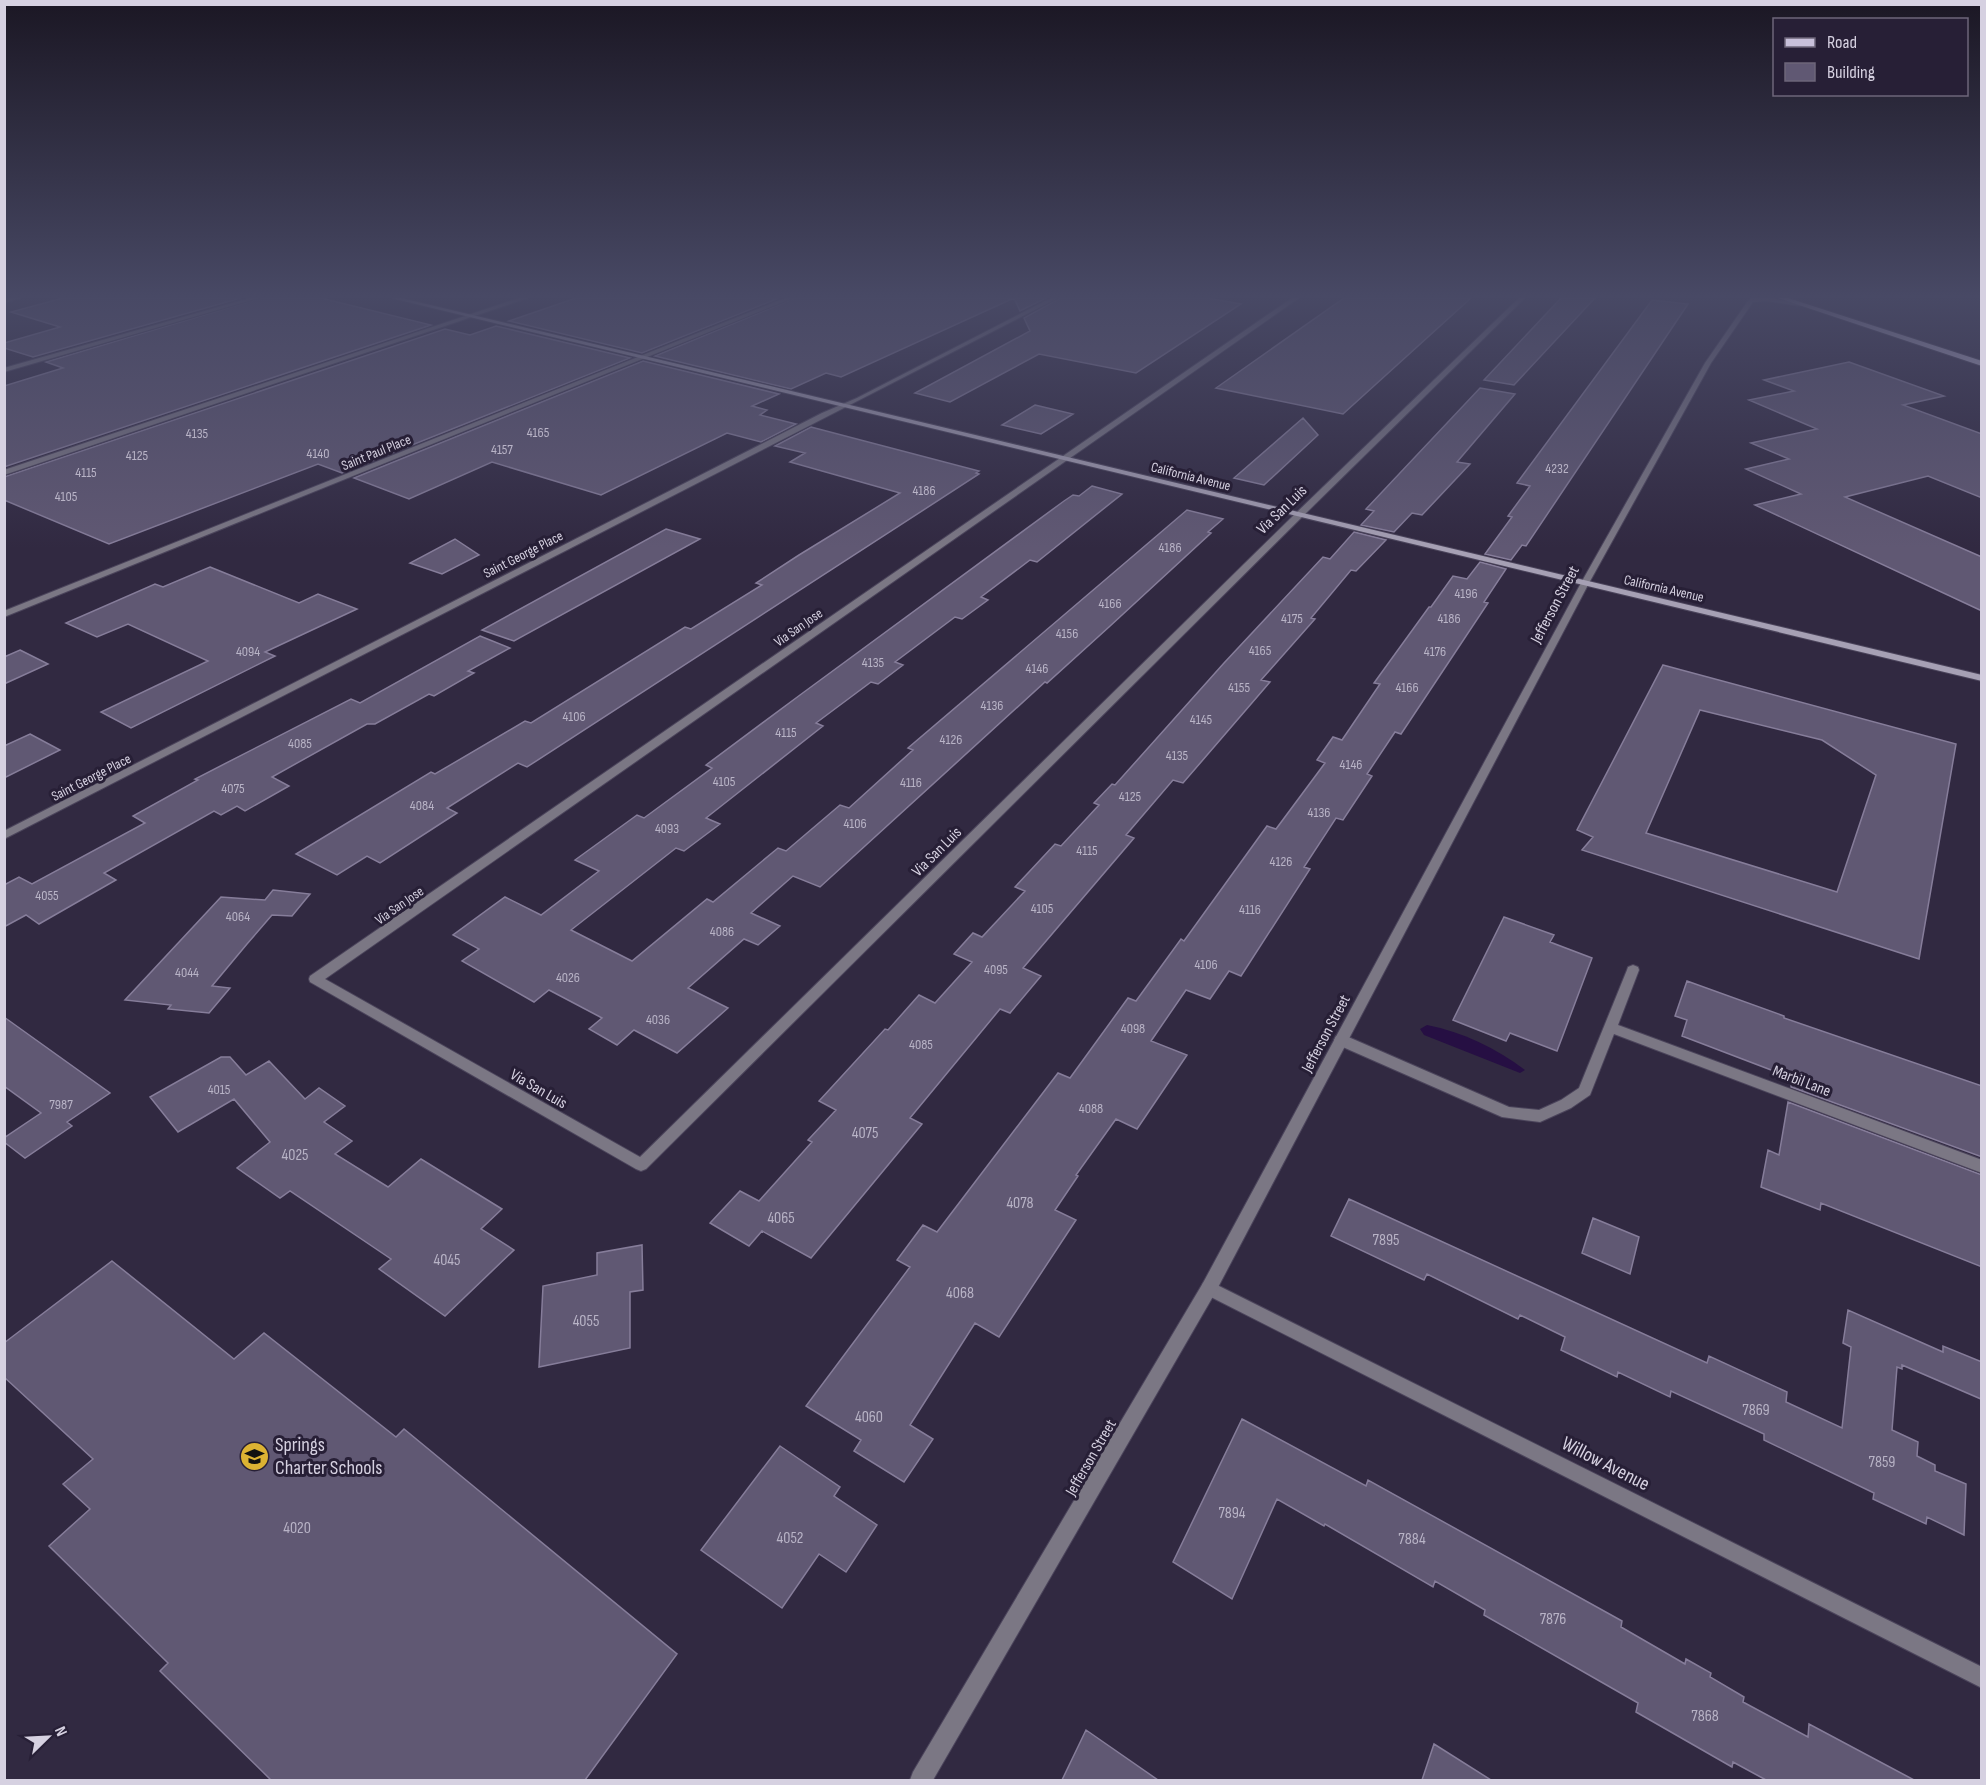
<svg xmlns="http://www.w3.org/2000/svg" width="1986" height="1785" font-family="'Sofia Sans Condensed',sans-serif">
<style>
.water{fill:#260f43}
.building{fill:#605873;stroke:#867d9a;stroke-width:1.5;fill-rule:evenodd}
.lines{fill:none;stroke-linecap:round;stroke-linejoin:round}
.minor-casing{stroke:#4b445b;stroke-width:2}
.tertiary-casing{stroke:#4b445b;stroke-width:2}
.secondary-casing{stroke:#4b445b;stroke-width:2}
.primary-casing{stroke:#4b445b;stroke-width:2}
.minor{fill:#7b7784;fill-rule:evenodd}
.tertiary{fill:#7b7784;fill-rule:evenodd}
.secondary{fill:#a6a0b4;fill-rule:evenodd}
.primary{fill:#c8c0da;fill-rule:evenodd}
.labels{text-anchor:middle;stroke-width:6;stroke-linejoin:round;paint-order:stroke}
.number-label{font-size:14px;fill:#b8b3c6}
.far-street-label{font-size:14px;fill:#d6d1e1;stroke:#271f36}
.street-label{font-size:16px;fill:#d6d1e1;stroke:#271f36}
.near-number-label{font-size:16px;fill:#b8b3c6}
.near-poi-label{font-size:20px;fill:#d6d1e1;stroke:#271f36;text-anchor:start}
.near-street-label{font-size:20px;fill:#d6d1e1;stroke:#271f36}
</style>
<rect width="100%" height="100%" fill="#312941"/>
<path class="water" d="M1427,1025c36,7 69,23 98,45l-5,3 -96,-38 -4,-6z"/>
<path class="building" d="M63,298h178l-208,59 -29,-9v-5l56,-16 -49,-15z
M261,298h60l110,27 -427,142v-81l59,-18 -17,-6z
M576,298h203l-137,55 -133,-32z
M795,298h251l-26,13 -6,-13 -173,79 -15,-4 -35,16 -136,-33z
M1060,298h147l34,6 -105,69 -97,-19 -89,48 -35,-9 115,-62 -6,-13z
M1344,298h127l-128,116 -127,-26z
M1561,298h34l-81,87 -30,-5z
M1652,300l36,4 -162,242 -4,-1 -11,15 -26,-6 27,-37 -4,-1 22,-30 -13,-3z
M496,326l134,32 -288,115 -24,-9 -209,80 -105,-44v-23l441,-148 25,6z
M643,361l136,33 -27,12 15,4 -7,5 36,9 -35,18 -34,-9 -126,62 -109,-33 -83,37 -55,-21z
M1849,362l95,34 -41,9 79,29v64l-54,-22 -83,21 137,60v54l-227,-106 46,-11 -55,-25 43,-10 -38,-16 66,-14 -68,-29 45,-9 -30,-11z
M1480,388l35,6 -58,68 13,2 -48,51 -10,-2 -18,19 -33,-7 13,-14 -8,-2z
M1035,405l38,9 -32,20 -39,-9z
M1303,418l15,17 -54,50 -30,-7z
M811,427l168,44 -3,2 3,1 -452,293 -9,-4 -71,45 10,5 -77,50 -13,-7 -30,19 -41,-21 135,-82 4,2 90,-53 6,2 154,-96 6,2 71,-44 -6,-2 43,-28 101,-62 -110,-31 15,-9 -30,-7z
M1092,486l30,8 -85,68 -7,-2 -49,37 7,3 -26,19 -7,-2 -60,45 8,3 -25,19 -7,-2 -55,41 7,3 -117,92 14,6 -36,27 -8,-3 -105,82 61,31 75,-62 6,3 65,-54 8,3 54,-46 9,3 64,-58 -5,-2 279,-238 36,9 -15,13 3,1 -102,94 -62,56 -2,-1 -225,205 -27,-11 -42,37 29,13 -22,19 -14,-6 -56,49 40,20 -51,45 -43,-23 -17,15 -28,-16 13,-11 -53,-28 -15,12 -72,-41 17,-12 -26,-14 52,-38 36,18 58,-44 -24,-11 62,-45 7,3 68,-50 -6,-3 94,-70 264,-194 9,-6 6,1z
M666,529l34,10 -186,102 -32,-11z
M1354,532l32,8 -30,31 -5,-1 -40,48 4,1 -54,61 9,2 -87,101 -10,-3 -47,55 8,3 -111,130 18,8 -31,37 -10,-4 -90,109 12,6 -111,134 -49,-27 -13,15 -39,-23 30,-32 19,10 53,-59 -4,-2 28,-30 -17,-9 66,-72 3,1 31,-35 16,8 37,-41 -18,-8 19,-21 9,4 43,-46 -10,-4 40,-43 6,2 38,-41 -5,-2 18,-19 3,1 109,-122 99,-106 7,2z
M455,539l24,16 -37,19 -32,-11z
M1480,562l26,7 -22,33 4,1 -87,131 -6,-2 -28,42 5,2 -29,44 -7,-2 -32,49 6,2 -69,107 -12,-5 -19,28 -24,-9 -35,51 36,14 -50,74 -21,-10 -40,56 2,1 -23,34 21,10 -77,117 -24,-14 -65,102 23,14 -29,43 -50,-31 7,-11 -55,-34 104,-139 -13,-7 26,-35 14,7 121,-159 12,5 58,-80 8,3 45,-62 3,2 83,-115 9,3 49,-66 -8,-3 16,-23 9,3 38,-56 -6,-1 55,-76h2l22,-31 14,3z
M210,567l89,36 19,-9 39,15 -92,43 10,4 -144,72 -30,-16 107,-51 -80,-37 -31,13 -31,-14 89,-39 8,3z
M480,636l30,12 -42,23 6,2 -40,23 -5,-2 -54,30h-8l-95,53 17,9 -44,25 -8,-5 -16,9 -7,-4 -110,62 12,7 -77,44 -13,-9 -22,12v-42l15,-8 13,7 113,-61 -12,-7 65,-36 -3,-1 156,-80 9,4z
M20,650l28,14 -44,20v-27z
M1663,665l293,79 -37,215 -337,-109 11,-13 -16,-7zM1700,710l122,30 54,35 -39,117 -191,-59z
M30,734l30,16 -56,28v-32z
M273,890l37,4 -18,22 -20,-1 -25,29 -35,42 18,2 -21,25 -41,-4 3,-4 -46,-5 96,-103 44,3z
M1504,917l50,18 -4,7 42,16 -35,93 -47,-18 -4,8 -53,-21z
M1687,981l97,35v2l198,68v71l-191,-70 1,-9 -110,-42 5,-16 -12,-4z
M4,1017l106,76 -43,29 5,4 -47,32 -21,-16v-4l37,-25 -37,-27z
M221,1057h9l16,18 23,-14 36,38 14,-11 26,18 -21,16 28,19 -17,13 53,33 33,-28 81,50 -21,20 33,21 -69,66 -66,-47 12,-10 -101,-68 -10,7 -43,-30 33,-26 -36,-43 -56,33 -28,-35z
M1788,1102l194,73v92l-161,-64 -1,7 -59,-23 7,-37 11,5z
M1349,1199l358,164 2,-7 78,36 -1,10 56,26 9,-81 -8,-4 5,-33 95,42v-6l39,16 -1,37 -79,-34v4l-5,-2 -5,63 26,12 -1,14 18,9v6l31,13 -2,51 -37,-18 -1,7 -53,-25 1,-6 -110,-53v-6l-93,-43 -1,6 -52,-25 -1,5 -56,-27 4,-13 -45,-22 -2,4 -91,-45 -3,6 -93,-44z
M1593,1218l46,19 -9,37 -48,-21z
M642,1245l1,45 -13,2v56l-91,19 4,-81 54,-11v-22z
M112,1261l122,98 30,-26 132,104 8,-8 273,225 -92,126h-314l-111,-109 8,-8 -119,-117 41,-37 -27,-25 30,-25 -89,-82v-34z
M1242,1419l124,67 2,-6 254,141 -1,6 64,37 1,-5 25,14 -1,4 34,20 -1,5 65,35 1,-13 105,56h-148l-33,-18 -1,5 -96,-55 2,-9 -154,-88 1,-5 -50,-29 -2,6 -108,-63 -1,2 -47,-27 -45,100 -59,-37z
M780,1446l60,41 -6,9 43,29 -31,47 -27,-18 -37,54 -81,-58z
M1086,1730l72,50h-96z
M1434,1744l57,36h-69z"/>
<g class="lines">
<defs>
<path id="minor" d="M10,298h11l-17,5v-4z
M250,298h9l-255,74v-4z
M519,298h9l-524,177v-5z
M785,298h8l-789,319v-6z
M1051,298h7l-1054,541v-8l818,-418 35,-15z
M1292,298h7l-974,681 315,178 655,-643 224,-216h6l-224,220 -655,651 -5,2 -5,-2 -326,-187 -1,-3 1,-3z
M1633,965l5,2 1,3 -21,55 364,135v13l-368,-139 -24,61 -19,13 -31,14 -38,-5 -166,-73 -2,-4 2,-4h10l163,71 30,3 22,-10 18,-12 48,-118 1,-3z
M1209,1281l773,386v21l-779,-395 -2,-5 2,-5z"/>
<path id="tertiary" d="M1750,298h21l32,6 -3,2 -34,-5 -13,1 -42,61 -122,220 -374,710 -282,487h-23l3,-8 290,-489 378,-700 124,-220z"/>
<path id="secondary" d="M391,298h10l1581,377v6z"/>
<path id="primary" d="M1778,298h10l194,63v5z"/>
</defs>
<use href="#minor" class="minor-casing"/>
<use href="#tertiary" class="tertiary-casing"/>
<use href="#secondary" class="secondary-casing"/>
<use href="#primary" class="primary-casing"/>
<use href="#minor" class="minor"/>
<use href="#tertiary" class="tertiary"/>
<use href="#secondary" class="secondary"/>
<use href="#primary" class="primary"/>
</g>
<linearGradient id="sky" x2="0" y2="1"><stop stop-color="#1b1724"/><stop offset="0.54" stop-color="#484965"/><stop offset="1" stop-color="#484965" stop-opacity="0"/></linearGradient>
<rect width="1986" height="548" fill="url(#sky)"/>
<defs>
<symbol id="school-disc" viewBox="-11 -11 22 22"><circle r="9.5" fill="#dcb233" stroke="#271f36"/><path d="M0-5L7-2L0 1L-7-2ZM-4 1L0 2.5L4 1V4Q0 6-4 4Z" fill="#111"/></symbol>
</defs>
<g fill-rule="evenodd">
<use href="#school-disc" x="238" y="1440" width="33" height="33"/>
</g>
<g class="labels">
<g class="number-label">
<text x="538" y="437">4165</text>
<text x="197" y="438">4135</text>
<text x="502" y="454">4157</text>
<text x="318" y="458">4140</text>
<text x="137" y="460">4125</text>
<text x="1557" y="473">4232</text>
<text x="86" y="477">4115</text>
<text x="924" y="495">4186</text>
<text x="66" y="501">4105</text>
<text x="1170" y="552">4186</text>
<text x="1466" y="598">4196</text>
<text x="1110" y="608">4166</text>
<text x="1292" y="623">4175</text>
<text x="1449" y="623">4186</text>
<text x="1067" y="638">4156</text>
<text x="1260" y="655">4165</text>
<text x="248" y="656">4094</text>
<text x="1435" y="656">4176</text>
<text x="873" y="667">4135</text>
<text x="1037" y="673">4146</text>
<text x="1239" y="692">4155</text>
<text x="1407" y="692">4166</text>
<text x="992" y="710">4136</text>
<text x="574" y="721">4106</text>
<text x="1201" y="724">4145</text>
<text x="786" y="737">4115</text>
<text x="951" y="744">4126</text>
<text x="300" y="748">4085</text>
<text x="1177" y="760">4135</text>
<text x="1351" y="769">4146</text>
<text x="724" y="786">4105</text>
<text x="911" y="787">4116</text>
<text x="233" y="793">4075</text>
<text x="1130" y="801">4125</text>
<text x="422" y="810">4084</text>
<text x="1319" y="817">4136</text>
<text x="855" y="828">4106</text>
<text x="667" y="833">4093</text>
<text x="1087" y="855">4115</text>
<text x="1281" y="866">4126</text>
<text x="47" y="900">4055</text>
<text x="1042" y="913">4105</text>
<text x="1250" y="914">4116</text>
<text x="238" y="921">4064</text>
<text x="722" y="936">4086</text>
<text x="1206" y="969">4106</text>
<text x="996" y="974">4095</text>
<text x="187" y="977">4044</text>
<text x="568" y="982">4026</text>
<text x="658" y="1024">4036</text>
<text x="1133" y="1033">4098</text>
<text x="921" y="1049">4085</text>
<text x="219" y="1094">4015</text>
<text x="61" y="1109">7987</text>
<text x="1091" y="1113">4088</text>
</g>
<g class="far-street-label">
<text transform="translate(376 452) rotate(-22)" y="5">Saint Paul Place</text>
<text transform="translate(1191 476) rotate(14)" y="5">California Avenue</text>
<text transform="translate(523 554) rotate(-27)" y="5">Saint George Place</text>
<text transform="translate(1664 588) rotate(13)" y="5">California Avenue</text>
<text transform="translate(798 627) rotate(-35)" y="5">Via San Jose</text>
<text transform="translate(91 777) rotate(-27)" y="5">Saint George Place</text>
<text transform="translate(399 905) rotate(-35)" y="5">Via San Jose</text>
</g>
<g class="street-label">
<text transform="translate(1281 509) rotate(-44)" y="6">Via San Luis</text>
<text transform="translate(1554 604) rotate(-62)" y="6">Jefferson Street</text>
<text transform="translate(936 851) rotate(-45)" y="6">Via San Luis</text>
<text transform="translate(1325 1033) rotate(-62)" y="6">Jefferson Street</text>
<text transform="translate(1802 1080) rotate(21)" y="6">Marbil Lane</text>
<text transform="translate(539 1088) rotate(30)" y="6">Via San Luis</text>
<text transform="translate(1090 1457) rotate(-60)" y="6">Jefferson Street</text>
</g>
<g class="near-number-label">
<text x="865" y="1138">4075</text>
<text x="295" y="1160">4025</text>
<text x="1020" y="1208">4078</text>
<text x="781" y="1223">4065</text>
<text x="1386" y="1245">7895</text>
<text x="447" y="1265">4045</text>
<text x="960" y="1298">4068</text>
<text x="586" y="1326">4055</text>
<text x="1756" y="1415">7869</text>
<text x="869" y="1422">4060</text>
<text x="1882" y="1467">7859</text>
<text x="1232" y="1518">7894</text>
<text x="297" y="1533">4020</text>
<text x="790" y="1543">4052</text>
<text x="1412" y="1544">7884</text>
<text x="1553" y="1624">7876</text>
<text x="1705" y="1721">7868</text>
</g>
<g class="near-poi-label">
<text x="275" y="1451">Springs<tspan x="275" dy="23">Charter Schools</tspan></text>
</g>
<g class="near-street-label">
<text transform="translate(1606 1463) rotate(27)" y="7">Willow Avenue</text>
</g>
</g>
<rect width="1986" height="1785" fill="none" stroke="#d6d1e1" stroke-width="12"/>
<rect x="1773" y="18" width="195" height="78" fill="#271f36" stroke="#6d667a" stroke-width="1.5"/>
<rect x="1785" y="38" width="30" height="9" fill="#c8c0da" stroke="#6d667a" stroke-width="1.5"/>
<text x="1827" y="48" font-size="18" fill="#d6d1e1">Road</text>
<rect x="1785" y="63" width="30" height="18" fill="#605873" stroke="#6d667a" stroke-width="1.5"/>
<text x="1827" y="78" font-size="18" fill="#d6d1e1">Building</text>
<g transform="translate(48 1737) rotate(66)" stroke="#271f36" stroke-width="4.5" paint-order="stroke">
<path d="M0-4.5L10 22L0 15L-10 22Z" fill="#d6d1e1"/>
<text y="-9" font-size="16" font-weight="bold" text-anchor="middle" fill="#d6d1e1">N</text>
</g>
</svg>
